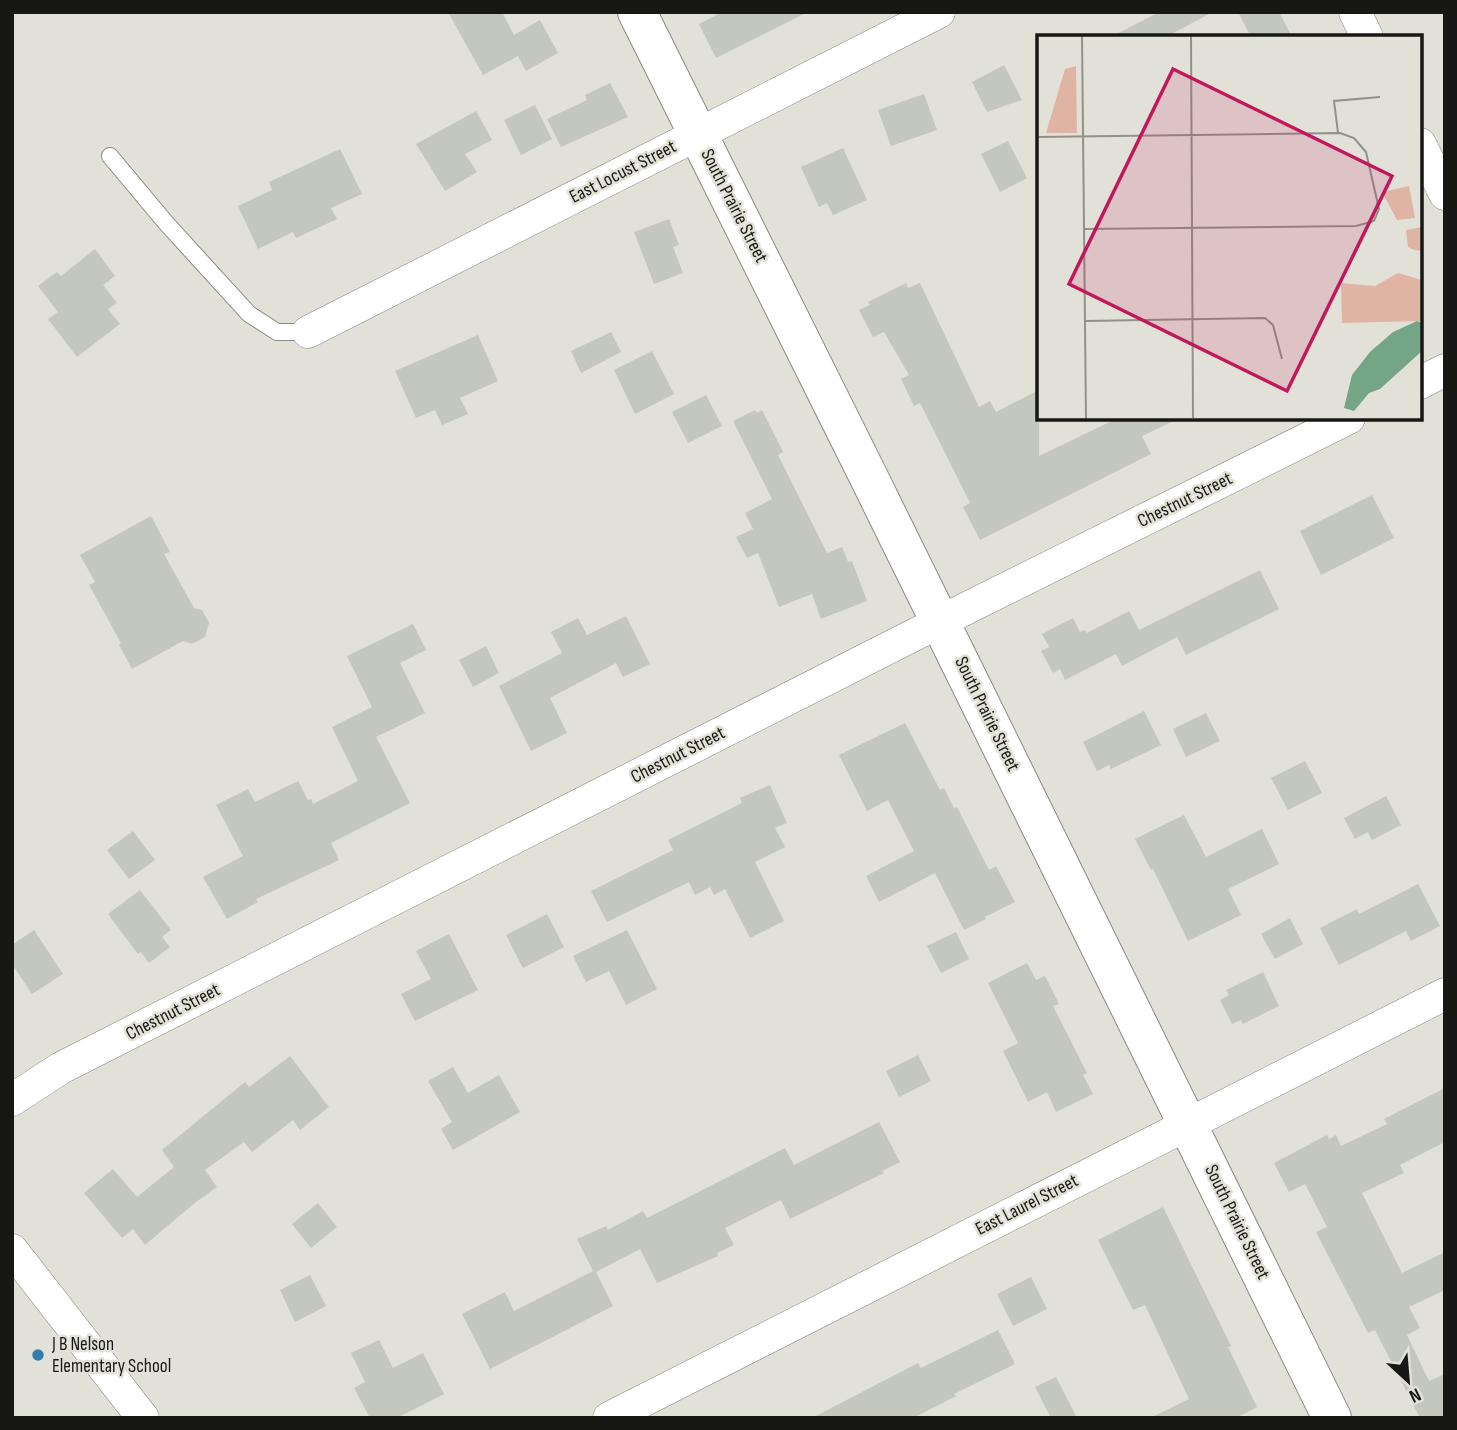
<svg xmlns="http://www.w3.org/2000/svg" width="1457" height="1430" font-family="'Sofia Sans Condensed',sans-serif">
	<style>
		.building { fill: #c3c7be }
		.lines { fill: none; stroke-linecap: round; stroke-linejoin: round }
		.lane-casing { stroke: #8a8880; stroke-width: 18 }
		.street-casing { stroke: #8a8880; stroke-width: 33 }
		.secondary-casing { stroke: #8a8880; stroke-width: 40 }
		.lane { stroke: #fff; stroke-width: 16 }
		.street { stroke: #fff; stroke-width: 32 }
		.secondary { stroke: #fff; stroke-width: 38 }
		.poi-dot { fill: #337cb0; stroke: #e2e1d7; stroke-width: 2.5 }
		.labels { text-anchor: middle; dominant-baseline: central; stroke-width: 5; stroke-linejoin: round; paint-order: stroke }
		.street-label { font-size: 19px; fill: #171714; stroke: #e2e1d7 }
		.poi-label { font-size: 19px; fill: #171714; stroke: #e2e1d7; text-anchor: start }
		.inset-road { fill: none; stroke: #919089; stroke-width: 2 }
		.view { fill: #c2185b; fill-opacity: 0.15; stroke: #c2185b; stroke-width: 3.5 }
		.inset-edge { fill: none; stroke: #171714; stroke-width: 3.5 }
	</style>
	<rect width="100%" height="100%" fill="#e2e1d7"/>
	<path class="building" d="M448,12H502L514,35L540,20L558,53L526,71L518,56L483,75Z
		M722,12H808L716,58L699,24Z
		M1159,12H1213L1166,37H1111Z
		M1238,12H1279L1292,37H1251Z
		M1004,65L1022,100L987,112L972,82Z
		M610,83L628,117L561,147L547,119L587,100L585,95Z
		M924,94L937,130L891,146L878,110Z
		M535,105L552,139L521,155L504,120Z
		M476,111L492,140L465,154L477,172L445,191L416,144Z
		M1008,141L1027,178L1000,192L981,154Z
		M843,148L867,200L833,215L827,203L819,207L801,167Z
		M340,149L362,194L331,208L337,219L296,238L293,232L258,249L238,206L272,190L269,182Z
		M669,219L679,245L673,247L683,273L654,284L634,232Z
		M95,249L115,276L103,285L117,303L108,309L120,324L77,357L48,319L58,312L38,286L57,272L61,276Z
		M906,283L908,288L920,283L979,407L990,401L996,412L1039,390V456L1118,418H1180L1142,436L1151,454L980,540L963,507L970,503L920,403L914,406L901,379L909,375L884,332L873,337L859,310L870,305L868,302Z
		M611,332L621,352L581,373L571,351Z
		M478,335L498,381L460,398L468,414L442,425L435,410L416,418L395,371Z
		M652,351L674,394L635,414L614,370Z
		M706,395L722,426L688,443L672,412Z
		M755,410L757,413L762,410L783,452L778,455L827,553L842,547L848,562L852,561L867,601L821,619L812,594L779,607L758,553L747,558L736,537L753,529L745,513L772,499L733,421Z
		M1372,495L1394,538L1321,575L1300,531Z
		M151,516L170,552L164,554L194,608L202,610L209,623L205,637L192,644L183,641L132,669L119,645L121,643L89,585L95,582L80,555Z
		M1260,570L1279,609L1186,655L1177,637L1122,666L1116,654L1065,680L1060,669L1053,673L1041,651L1049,647L1042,634L1073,618L1080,632L1085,630L1087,633L1129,611L1139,630Z
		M626,616L650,664L623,677L616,663L550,698L567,733L531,751L499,686L562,653L551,632L578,618L587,635Z
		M413,624L426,650L400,663L425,713L376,737L410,803L331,843L339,860L256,899L258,902L227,919L203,877L243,856L216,805L248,789L255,802L298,781L308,800L311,799L313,804L358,781L332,727L372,707L347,656Z
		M486,646L499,673L473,687L459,660Z
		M1144,711L1161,745L1111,769L1109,765L1097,771L1083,742Z
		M1206,713L1220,741L1186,757L1173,729Z
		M905,723L940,790L944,788L954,808L957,807L989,870L996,866L1015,902L985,917L986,919L964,930L935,873L879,902L866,876L914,851L888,800L867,811L839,755Z
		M1305,761L1322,793L1288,810L1271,778Z
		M770,785L787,823L775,828L785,847L755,862L784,921L750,938L725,889L714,895L710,887L695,895L689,882L607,922L591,891L673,850L668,840L742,803L740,798Z
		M1386,796L1401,825L1372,840L1368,832L1355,839L1344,818Z
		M1184,815L1206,857L1262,829L1279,864L1228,889L1241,915L1188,941L1153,869L1151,870L1135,839Z
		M133,831L155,860L129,879L107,850Z
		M1418,884L1440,926L1411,941L1406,931L1339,965L1320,928L1357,909L1359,914Z
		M140,890L171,930L162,937L170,947L149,963L141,952L138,954L108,914Z
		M547,914L564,947L523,968L506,935Z
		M1290,918L1303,944L1275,959L1261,934Z
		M34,930L63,974L32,994L12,964V945Z
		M627,930L657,989L626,1005L609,971L586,982L573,956Z
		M956,932L969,959L941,973L927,946Z
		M449,934L478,990L415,1021L401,994L431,979L416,951Z
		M1027,963L1036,980L1045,976L1059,1004L1053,1006L1087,1073L1083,1075L1093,1094L1056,1112L1047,1092L1028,1102L1003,1051L1018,1043L988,983Z
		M1263,972L1279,1006L1243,1024L1241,1020L1232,1024L1220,1000L1229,995L1226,990Z
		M918,1055L931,1081L899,1097L886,1071Z
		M290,1056L329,1107L300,1130L293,1120L252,1152L244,1142L205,1170L217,1187L196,1202L145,1245L133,1229L122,1238L84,1193L113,1169L137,1197L174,1167L162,1150L245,1082L249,1087Z
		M453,1067L468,1093L499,1075L520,1112L453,1150L441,1129L452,1122L428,1081Z
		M1445,1088V1142L1400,1165L1404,1173L1362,1193L1402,1273L1445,1252V1290L1409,1307L1420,1328L1407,1335L1429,1381L1445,1374V1418H1420L1375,1330L1368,1333L1316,1232L1327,1227L1305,1184L1289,1192L1274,1163L1327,1135L1329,1139L1336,1135L1341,1146L1387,1124L1384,1119Z
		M879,1122L900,1162L882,1171L884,1173L790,1219L781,1200L725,1228L734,1245L717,1253L718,1256L657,1283L640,1249L596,1272L613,1306L490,1369L462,1314L505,1292L514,1311L593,1271L577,1239L606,1226L608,1230L643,1211L647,1218L785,1148L794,1165Z
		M318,1203L337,1227L311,1248L292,1224Z
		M1163,1207L1231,1346L1228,1347L1257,1407L1236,1418H1150L1189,1399L1145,1305L1133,1310L1098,1240Z
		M310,1275L326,1306L295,1322L280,1290Z
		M1031,1277L1047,1309L1013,1326L997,1294Z
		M998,1330L1015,1364L954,1394L956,1396L913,1418H812L918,1363L921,1368Z
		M379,1340L393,1368L423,1353L444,1394L397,1418H370L354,1388L365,1382L351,1353Z
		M1056,1377L1077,1418H1051L1035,1387Z"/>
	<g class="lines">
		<defs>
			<path id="lane" d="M110,156L166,223L249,314L277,332H308"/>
			<path id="street" d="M1355,12L1367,37
				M1420,144L1445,194
				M308,332L939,12
				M1420,383L1445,370
				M12,1100L61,1068L973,605L1349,418
				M12,1250L143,1418
				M609,1418L1445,994"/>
			<path id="secondary" d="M637,12C870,480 1104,947 1332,1418"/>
		</defs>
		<use href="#lane" class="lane-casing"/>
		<use href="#street" class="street-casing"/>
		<use href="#secondary" class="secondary-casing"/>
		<use href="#lane" class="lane"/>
		<use href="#street" class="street"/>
		<use href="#secondary" class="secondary"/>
	</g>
	<circle class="poi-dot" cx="38" cy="1355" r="7"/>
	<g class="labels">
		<g class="street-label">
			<text transform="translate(623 172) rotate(-27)">East Locust Street</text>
			<text transform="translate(734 206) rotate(63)">South Prairie Street</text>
			<text transform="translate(1185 500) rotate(-26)">Chestnut Street</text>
			<text transform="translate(987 714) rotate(64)">South Prairie Street</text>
			<text transform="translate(678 755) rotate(-27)">Chestnut Street</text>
			<text transform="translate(173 1012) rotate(-27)">Chestnut Street</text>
			<text transform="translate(1027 1205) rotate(-27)">East Laurel Street</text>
			<text transform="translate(1237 1222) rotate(64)">South Prairie Street</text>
		</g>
		<g class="poi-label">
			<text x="52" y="1344">J B Nelson<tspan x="52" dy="22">Elementary School</tspan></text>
		</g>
	</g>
	<g transform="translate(1037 35)">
		<rect width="385" height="385" fill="#e2e1d7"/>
		<path d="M39,31L40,98H9L28,34ZM372,151L378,183L360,185L345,157ZM385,192V216L377,215L371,212L369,195ZM361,238L385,245V286L305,288L304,248L338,251Z" fill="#e0b4a4"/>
		<path d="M380,286L385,288V316L343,354L332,358L317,376L307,373L315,340L333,317L356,297Z" fill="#74a586"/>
		<path class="inset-road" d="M45,0L49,385M154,0L156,383M301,98L297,66L343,62M0,102L303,98L317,103L329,117L342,174L337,186L319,191L48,194M48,286L228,283L236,290L245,324M104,385H165"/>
		<path class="view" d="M136,34L355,141L250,356L32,249Z"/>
		<rect width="385" height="385" class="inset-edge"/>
	</g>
	<rect width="1457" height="1430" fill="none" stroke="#171714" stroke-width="28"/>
	<g transform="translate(1408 1381) rotate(154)" stroke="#e2e1d7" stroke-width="5" paint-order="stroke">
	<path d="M0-5L12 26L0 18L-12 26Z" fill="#171714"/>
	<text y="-10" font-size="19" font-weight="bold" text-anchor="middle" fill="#171714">N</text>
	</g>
</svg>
